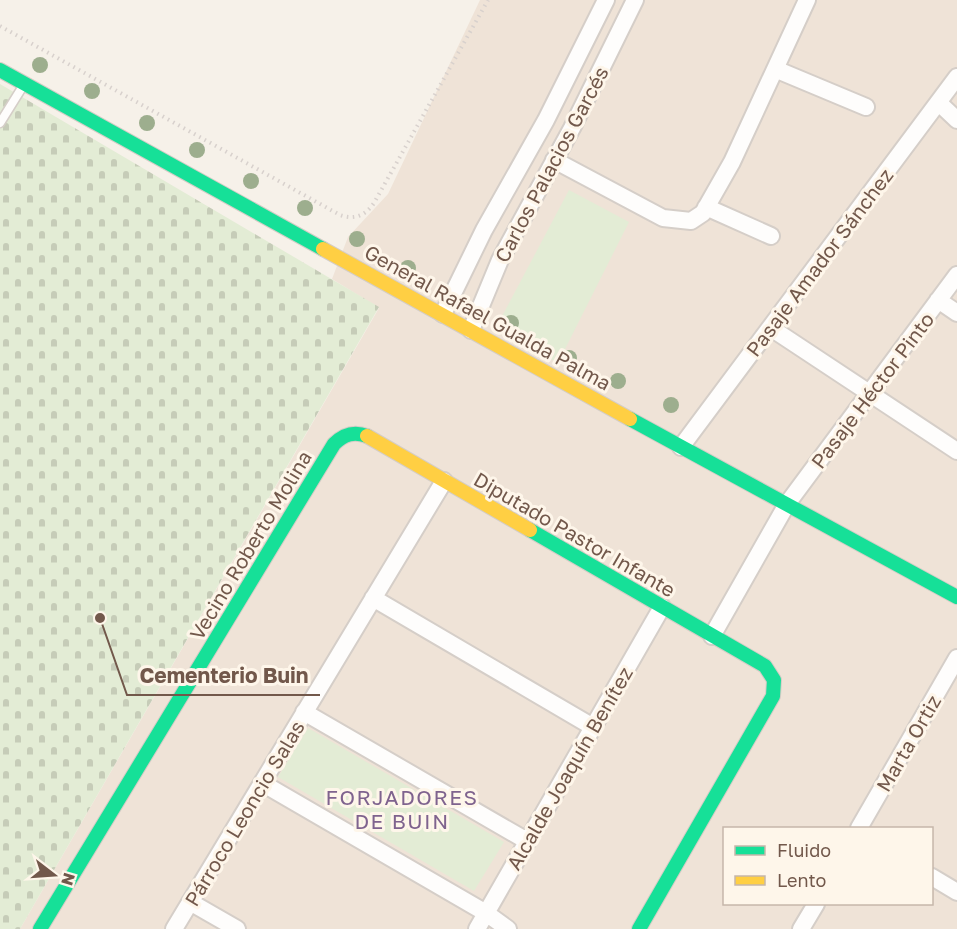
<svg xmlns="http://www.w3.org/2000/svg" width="957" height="929" font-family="'Golos Text',sans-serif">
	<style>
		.residential { fill: #efe3d7; fill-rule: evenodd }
		.green { fill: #e3ecd5 }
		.cemetery { fill: url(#cemetery-stones) }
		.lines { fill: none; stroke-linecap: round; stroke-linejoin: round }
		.lane-casing { stroke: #d5cec8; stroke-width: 11 }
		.street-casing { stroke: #d5cec8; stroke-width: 20 }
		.fast-casing { stroke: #d4cdc6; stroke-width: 16 }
		.slow-casing { stroke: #d4cdc6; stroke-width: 16 }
		.path { stroke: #d8d1cd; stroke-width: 4; stroke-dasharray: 1.5 4.5; stroke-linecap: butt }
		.lane { stroke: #fefdfc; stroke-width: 8 }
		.street { stroke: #fefdfc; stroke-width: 16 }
		.fast { stroke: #16e098; stroke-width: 14 }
		.slow { stroke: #ffcf43; stroke-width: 14 }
		.tree { fill: #9dae8e }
		.labels { text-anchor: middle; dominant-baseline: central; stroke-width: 6; stroke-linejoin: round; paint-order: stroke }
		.street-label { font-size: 20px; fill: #72584b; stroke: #fef6ea }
		.neighbourhood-label { font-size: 21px; letter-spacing: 1.5px; fill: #7f638e; stroke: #fef6ea }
		.leader { fill: none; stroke: #72584b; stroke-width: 2 }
		.callout-dot { fill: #72584b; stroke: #fef6ea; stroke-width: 2 }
		.callout-label { font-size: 21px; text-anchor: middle; font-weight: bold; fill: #72584b; stroke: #fef6ea; stroke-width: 6; stroke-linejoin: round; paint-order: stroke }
	</style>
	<defs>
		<pattern id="cemetery-stones" width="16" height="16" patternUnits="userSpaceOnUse" patternTransform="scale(1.5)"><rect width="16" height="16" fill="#e3ecd5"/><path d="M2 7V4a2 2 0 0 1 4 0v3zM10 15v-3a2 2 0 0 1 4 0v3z" fill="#c6ccb8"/></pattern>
	</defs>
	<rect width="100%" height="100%" fill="#f6f1e9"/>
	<path class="residential" d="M480,0H957V929H20L379,308L332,279L348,237L388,194ZM724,828H932V904H724Z"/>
	<path class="green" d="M569,190L629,222L558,363L504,334L499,322Z
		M308,728L504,842L474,891L278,777Z"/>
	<path class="cemetery" d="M0,84L379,307L20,929H0Z"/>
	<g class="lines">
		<defs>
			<path id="lane" d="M0,123L23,86"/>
			<path id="street" d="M775,69L866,107
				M939,103L957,120
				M554,160L663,218L691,221L703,213L732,162L807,0
				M706,207L771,236
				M938,300L957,313
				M443,314L484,230L546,120L606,0
				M771,328L957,451
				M471,330L500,260L572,128L635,0
				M681,447L957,77
				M373,598L593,727
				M712,636L787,504L957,275
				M304,712L527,841
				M262,783L486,913L508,929
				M859,828L957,658
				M932,877L957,892
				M190,902L237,929
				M174,929L444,481
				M477,929L662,607
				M801,929L816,904"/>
			<path id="fast" d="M0,70L323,249
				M630,419L957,597
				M530,530L765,666L774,680L773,696L639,929
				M40,929L334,444C344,434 354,431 367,436"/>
			<path id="slow" d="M323,249L630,419
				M367,436L530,530"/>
		</defs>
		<use href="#lane" class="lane-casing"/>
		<use href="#street" class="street-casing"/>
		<use href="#fast" class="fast-casing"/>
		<use href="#slow" class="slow-casing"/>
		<path class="path" d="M0,26L340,215C354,220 365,216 374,203L488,0"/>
		<use href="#lane" class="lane"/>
		<use href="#street" class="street"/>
		<use href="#fast" class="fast"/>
		<use href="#slow" class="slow"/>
	</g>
	<g class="tree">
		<circle cx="40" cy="65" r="8"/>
		<circle cx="92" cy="91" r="8"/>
		<circle cx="147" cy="123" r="8"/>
		<circle cx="197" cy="150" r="8"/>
		<circle cx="251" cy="181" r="8"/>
		<circle cx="305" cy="208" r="8"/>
		<circle cx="357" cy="239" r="8"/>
		<circle cx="408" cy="268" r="8"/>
		<circle cx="511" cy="323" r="8"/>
		<circle cx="569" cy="358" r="8"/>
		<circle cx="618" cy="381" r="8"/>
		<circle cx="671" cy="405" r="8"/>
	</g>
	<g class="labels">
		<g class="street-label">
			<text transform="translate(551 164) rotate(-62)">Carlos Palacios Garcés</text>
			<text transform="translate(819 262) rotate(-53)">Pasaje Amador Sánchez</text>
			<text transform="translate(488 317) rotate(29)">General Rafael Gualda Palma</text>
			<text transform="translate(872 390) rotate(-53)">Pasaje Héctor Pinto</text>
			<text transform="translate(575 534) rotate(30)">Diputado Pastor Infante</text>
			<text transform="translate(250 545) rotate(-59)">Vecino Roberto Molina</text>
			<text transform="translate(908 743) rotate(-60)">Marta Ortiz</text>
			<text transform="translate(569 768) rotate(-60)">Alcalde Joaquín Benítez</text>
			<text transform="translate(244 813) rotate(-59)">Párroco Leoncio Salas</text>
		</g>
		<g class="neighbourhood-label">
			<text x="402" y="797">FORJADORES<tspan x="402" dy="24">DE BUIN</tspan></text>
		</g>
	</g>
	<path class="leader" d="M100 618L127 695H320"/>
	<circle class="callout-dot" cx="100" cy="618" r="6"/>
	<g class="callout-label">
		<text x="224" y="683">Cementerio Buin</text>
	</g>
	<rect x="723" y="827" width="210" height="78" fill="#fef6ea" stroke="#c6b7aa" stroke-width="1.5"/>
	<rect x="735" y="846" width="30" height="9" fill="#16e098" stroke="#c6b7aa" stroke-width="1.5"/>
	<text x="777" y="857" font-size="18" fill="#72584b">Fluido</text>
	<rect x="735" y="876" width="30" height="9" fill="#ffcf43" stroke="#c6b7aa" stroke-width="1.5"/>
	<text x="777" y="887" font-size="18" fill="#72584b">Lento</text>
	<g transform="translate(54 875) rotate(107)" stroke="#fef6ea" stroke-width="4.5" paint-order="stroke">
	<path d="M0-4.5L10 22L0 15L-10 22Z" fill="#72584b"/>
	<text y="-9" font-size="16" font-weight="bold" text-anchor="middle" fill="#72584b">N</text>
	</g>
</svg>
